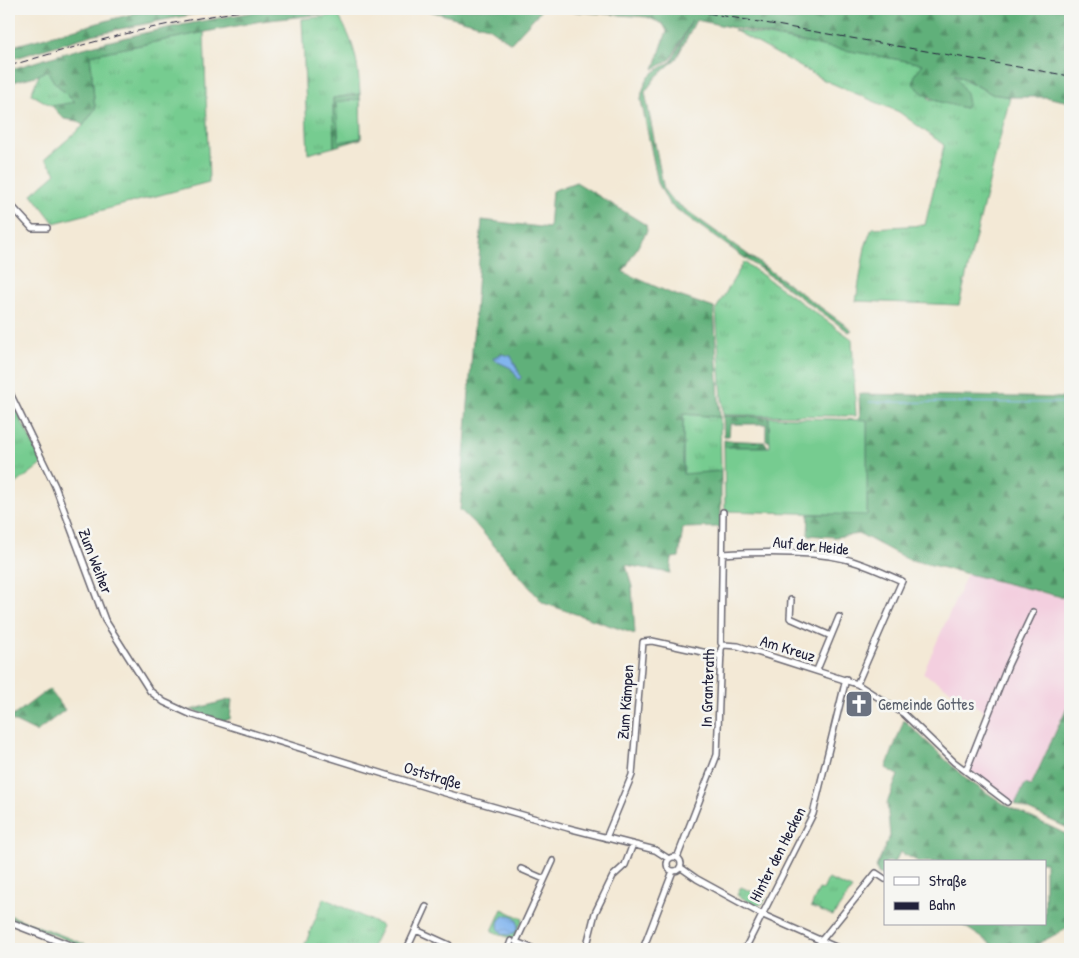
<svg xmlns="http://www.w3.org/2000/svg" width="1079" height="958" font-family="'Patrick Hand',sans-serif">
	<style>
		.built { fill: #f3cfdf }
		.grass { fill: url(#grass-tufts); stroke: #4c7766 }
		.forest { fill: url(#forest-firs); stroke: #41695a }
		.pitch { fill: #76cc90; stroke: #4c7766 }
		.water { fill: url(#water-waves); stroke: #516b94 }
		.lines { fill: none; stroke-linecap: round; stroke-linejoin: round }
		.stream { stroke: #80b4ee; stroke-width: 1 }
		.minor-casing { stroke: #6b6871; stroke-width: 8 }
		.tertiary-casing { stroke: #6b6871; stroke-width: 9 }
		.minor { stroke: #fff; stroke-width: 5 }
		.tertiary { stroke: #fff; stroke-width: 6 }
		.rail { stroke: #22223b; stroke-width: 1; stroke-dasharray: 8 4; stroke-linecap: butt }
		.labels { text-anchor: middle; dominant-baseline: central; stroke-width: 5; stroke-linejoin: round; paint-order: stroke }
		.street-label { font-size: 16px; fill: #22223b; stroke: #f6f6f2 }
		.worship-label { font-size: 16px; fill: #5b616d; stroke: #f6f6f2; text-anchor: start }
	</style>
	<defs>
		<pattern id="grass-tufts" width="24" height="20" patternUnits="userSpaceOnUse" patternTransform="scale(1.25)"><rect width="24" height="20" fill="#76cc90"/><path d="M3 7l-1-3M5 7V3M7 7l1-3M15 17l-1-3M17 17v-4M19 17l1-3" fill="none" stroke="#66af7d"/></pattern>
		<pattern id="forest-firs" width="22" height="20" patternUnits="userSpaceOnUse" patternTransform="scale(1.25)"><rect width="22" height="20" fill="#60b07a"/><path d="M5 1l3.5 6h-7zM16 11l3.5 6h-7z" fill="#4f8f65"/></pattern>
		<pattern id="water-waves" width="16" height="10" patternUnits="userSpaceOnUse" patternTransform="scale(1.25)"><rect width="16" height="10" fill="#80b4ee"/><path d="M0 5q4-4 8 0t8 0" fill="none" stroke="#6e9acd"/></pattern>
	</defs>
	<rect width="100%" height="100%" fill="#f6f6f2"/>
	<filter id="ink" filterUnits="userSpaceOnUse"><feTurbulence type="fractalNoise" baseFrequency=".02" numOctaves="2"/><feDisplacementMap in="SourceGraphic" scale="10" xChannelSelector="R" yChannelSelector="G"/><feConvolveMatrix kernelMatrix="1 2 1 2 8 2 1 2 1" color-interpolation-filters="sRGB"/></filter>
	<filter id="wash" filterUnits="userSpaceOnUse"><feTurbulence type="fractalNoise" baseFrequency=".0096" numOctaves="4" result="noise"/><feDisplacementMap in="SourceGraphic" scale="20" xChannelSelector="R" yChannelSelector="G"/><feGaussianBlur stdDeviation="1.12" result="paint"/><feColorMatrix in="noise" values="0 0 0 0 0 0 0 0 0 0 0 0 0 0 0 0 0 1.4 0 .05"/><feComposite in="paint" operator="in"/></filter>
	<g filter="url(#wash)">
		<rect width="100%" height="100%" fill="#f3e9d6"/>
		<path class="built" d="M967,574L1070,600V699L1030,786L1025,784L1015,804L965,767L987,713L923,673Z"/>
		<path class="grass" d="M338,15C355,43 358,62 360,94L333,98L334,147L308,154L302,19Z
			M734,30L924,64L915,74L929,99L965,108L958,83L953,73L992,94L1010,97L959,305L856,301L865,247L872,228L925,225L944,145L899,112L824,80Z
			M204,32L209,182L54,223L32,194L56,173L45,159L83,126L95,109L90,55Z
			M47,69L54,82L75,103L52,106L31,94L39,75Z
			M744,262L852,339L856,416L723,415L716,309Z
			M17,411L42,464L9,489V417Z
			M683,414L720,417L721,471L683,475Z
			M828,879L852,889L833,916L811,907L819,889L823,890Z
			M741,887L766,898L762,904L755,905L737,895Z
			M324,898L382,926L371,949H303Z
			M502,909L523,919L514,940L492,931Z
			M9,915L97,949H90L9,917Z"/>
		<path class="forest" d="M150,9H219L95,34L9,60V47Z
			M275,9H1070V102L1045,97H1010L992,94L954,73L966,93L968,104L965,108C943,103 929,101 913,84L915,74L923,64L822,46L696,20L676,59L656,77L645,92L664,190L671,199L852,330L849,332L669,204L658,183L641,100L642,92L647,79L654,72L672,61L692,20L671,59L654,69L667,31L663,24L647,17L542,9L511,43L488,27L426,10L369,9L261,21L90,55L95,109L83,126L78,121L64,119L52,106L75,102L54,82L47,70L39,75L9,83V70C96,42 184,22 275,9Z
			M360,94L361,139L334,147L333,98Z
			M576,182L646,225L647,231L623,272L670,293L714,308L720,417L683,414V474L721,471V527L683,528L679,557L672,558L670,573L626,565L632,587L635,634L543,603L478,527L460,510L482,220L549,228L552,191Z
			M859,394L1070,398V599L907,559L860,534L835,537L808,535L809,514H867V420H860Z
			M723,416L769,417L770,442L766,440V424H730L729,436H724Z
			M724,440L765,442L768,447H724Z
			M49,689L65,710L36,732L9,719Z
			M232,699L230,719L224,721L191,710Z
			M1067,707L1070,708V829L1015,804L1025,784L1031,786Z
			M904,720L966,779L1007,806L1070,836V927L1043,941L1031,949H999L961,924H1045V862H919L900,852L895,862H885V877L878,873L876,867L890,836L887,803L898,775L886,768Z"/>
		<path class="pitch" d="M360,99L361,138L339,142L336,102Z
			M769,417L867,420V515L725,511L724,447H770Z"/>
		<path class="water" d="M501,354L511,356L521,377L519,380L511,368L494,360L493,358Z
			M498 925a10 10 0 1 1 20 0a10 10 0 1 1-20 0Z"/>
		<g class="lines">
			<path class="stream" d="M869,402L1070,403"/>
		</g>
	</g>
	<g filter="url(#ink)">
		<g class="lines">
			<defs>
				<path id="minor" d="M9,203L32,228H47
					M9,391L55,486L105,620L150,691L164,702L190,714L442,792L568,828L655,850L669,859
					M722,554C758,552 810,551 845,559C865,564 883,573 902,581L857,684
					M791,600L790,618L831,636
					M723,645L738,646L857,684L904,714L954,762L1007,802
					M817,670L839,617
					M966,771L1008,665L1033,612
					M606,838L632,775L643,642L652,641L721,656
					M667 864a7 7 0 1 1 14 0a7 7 0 1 1-14 0Z
					M677,858L717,755L721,649L723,645L721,643L723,512
					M680,867L697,879L761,914L840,949
					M521,869L544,879
					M416,930L449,945L451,949
					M407,949L426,907
					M508,949L511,941
					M534,949L516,942L553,861
					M586,949L595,913L613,876L625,865L633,844
					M643,949L673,871
					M745,949L813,814L846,679
					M817,949L821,941L876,873L885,879"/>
				<path id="tertiary" d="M9,922L79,949"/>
			</defs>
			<use href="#minor" class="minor-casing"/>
			<use href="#tertiary" class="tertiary-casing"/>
			<use href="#minor" class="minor"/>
			<use href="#tertiary" class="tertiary"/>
			<path class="rail" d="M684,9L1070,76
				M9,66C89,42 172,20 256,9"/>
		</g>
	</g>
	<defs>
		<symbol id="church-square" viewBox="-11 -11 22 22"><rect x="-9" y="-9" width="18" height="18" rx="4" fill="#6b7280" stroke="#f6f6f2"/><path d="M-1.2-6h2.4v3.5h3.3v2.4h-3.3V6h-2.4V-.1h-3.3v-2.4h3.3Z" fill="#fff"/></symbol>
	</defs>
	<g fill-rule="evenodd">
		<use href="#church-square" x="843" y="688" width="32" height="32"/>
	</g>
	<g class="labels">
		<g class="street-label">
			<text transform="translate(811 545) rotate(6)">Auf der Heide</text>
			<text transform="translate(96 561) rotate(69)">Zum Weiher</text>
			<text transform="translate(788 648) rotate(17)">Am Kreuz</text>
			<text transform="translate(707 688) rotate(-88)">In Granterath</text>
			<text transform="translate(625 702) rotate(-86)">Zum Kämpen</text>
			<text transform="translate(433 775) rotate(17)">Oststraße</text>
			<text transform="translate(777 854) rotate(-63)">Hinter den Hecken</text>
		</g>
		<g class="worship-label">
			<text x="878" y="704">Gemeinde Gottes</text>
		</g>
	</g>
	<rect width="1079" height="958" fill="none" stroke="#f6f6f2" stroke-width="30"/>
	<rect x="884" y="860" width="162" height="65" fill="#f6f6f2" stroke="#a1a1a9"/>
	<rect x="894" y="877" width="25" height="8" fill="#ffffff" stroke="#a1a1a9"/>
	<text x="929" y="886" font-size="15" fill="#22223b">Straße</text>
	<rect x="894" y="902" width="25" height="8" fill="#22223b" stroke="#a1a1a9"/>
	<text x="929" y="910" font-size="15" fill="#22223b">Bahn</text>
</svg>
